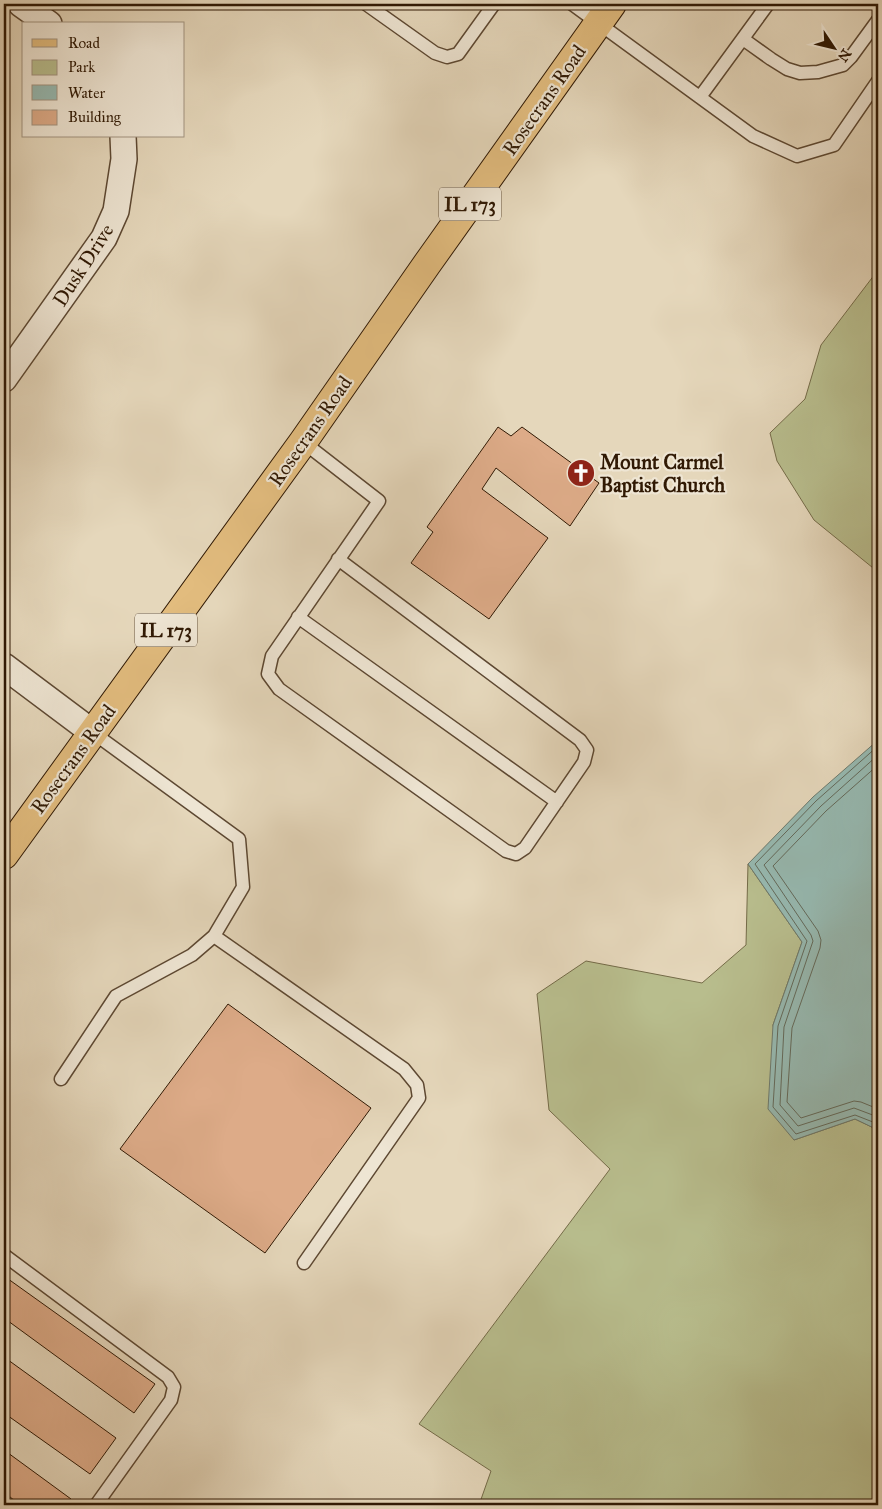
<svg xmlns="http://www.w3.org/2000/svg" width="882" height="1509" font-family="'IM FELL Great Primer',serif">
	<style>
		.green { fill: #b8bd8d; stroke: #746b48 }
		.water { fill: #96b9b1; stroke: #6d796c }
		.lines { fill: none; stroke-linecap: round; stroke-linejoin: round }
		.shore { stroke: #63695a; stroke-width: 1 }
		.building { fill: #ddab88; stroke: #301904 }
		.lane-casing { stroke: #5d4832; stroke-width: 15 }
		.street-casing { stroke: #5d4832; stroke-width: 28 }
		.primary-casing { stroke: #301904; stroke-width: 30 }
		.lane { stroke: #eee5d3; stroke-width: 12 }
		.street { stroke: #eee5d3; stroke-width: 25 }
		.primary { stroke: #e2bc7e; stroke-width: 28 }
		.labels { text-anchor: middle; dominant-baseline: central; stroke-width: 4.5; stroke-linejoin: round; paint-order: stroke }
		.shield { fill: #eee5d3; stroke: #695642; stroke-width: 1 }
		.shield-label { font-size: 19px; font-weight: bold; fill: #301904 }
		.street-label { font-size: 20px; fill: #301904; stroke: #eee5d3 }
		.poi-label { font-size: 20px; font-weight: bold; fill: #301904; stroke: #eee5d3; text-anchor: start }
	</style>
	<rect width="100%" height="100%" fill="#e5d7bb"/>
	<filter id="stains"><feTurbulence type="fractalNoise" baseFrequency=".004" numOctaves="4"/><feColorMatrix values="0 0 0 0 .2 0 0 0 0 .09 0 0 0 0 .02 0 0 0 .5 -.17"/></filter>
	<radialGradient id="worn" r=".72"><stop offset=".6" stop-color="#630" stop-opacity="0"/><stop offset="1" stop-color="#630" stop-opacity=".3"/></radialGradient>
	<path class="green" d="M878,270V572L814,520L777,461L770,433L805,399L821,345Z
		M748,864L802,942L773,1025L794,1140L855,1119L878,1130V1499L874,1505H479L491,1471L419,1424L610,1169L549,1110L537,994L586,961L702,983L746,945Z"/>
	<path class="water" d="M877,741H878V1130L855,1119L794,1140L768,1109L773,1025L802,942L748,864L813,797Z"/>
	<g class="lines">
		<path class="shore" d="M878,746L816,801L755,864L807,941L778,1026L773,1107L796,1134L855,1115L878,1124
			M878,755L821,806L764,865L811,935L813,941L784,1027L780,1105L798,1126L854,1108L878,1117
			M878,765L826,811L773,866L818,931L821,940L820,948L792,1028L787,1102L801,1118L854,1101L861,1102L878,1109"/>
	</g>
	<path class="building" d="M498,427L511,436L522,427L599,483L570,526L496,468L482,489L548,538L489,619L411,563L433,532L427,527Z
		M228,1004L371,1108L265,1253L120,1149Z
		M4,1276L155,1384L134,1413L4,1318Z
		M4,1357L116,1438L90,1474L4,1413Z
		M4,1450L71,1499L67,1505H20L4,1494Z"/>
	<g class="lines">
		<defs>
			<path id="lane" d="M366,4L435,53L447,57L458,54L494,4
				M572,4L753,136L797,156L834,145L878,81
				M743,39L771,59L787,69L800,73L818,72L843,65L851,57L878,20
				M700,97L768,4
				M303,442L379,501L272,656L268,674L279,689L506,851L516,854L525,848L584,762L587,750L580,740L338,559
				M298,617L557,802
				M214,936L404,1069L417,1085L419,1098L304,1263
				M61,1079L116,996L192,955L214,936L243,887L239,839L92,732
				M4,1255L168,1377L174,1387L171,1400L96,1505
				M4,1501L9,1505"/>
			<path id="street" d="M21,4L49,24
				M4,379L104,238L116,211L124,159L123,136
				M4,666L92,732"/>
			<path id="primary" d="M4,855L303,442L427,264L612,4"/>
		</defs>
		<use href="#lane" class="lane-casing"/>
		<use href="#street" class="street-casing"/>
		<use href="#primary" class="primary-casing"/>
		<use href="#lane" class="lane"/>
		<use href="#street" class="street"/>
		<use href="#primary" class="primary"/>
	</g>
	<defs>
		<symbol id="church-disc" viewBox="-11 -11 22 22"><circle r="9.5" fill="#8f2418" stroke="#eee5d3"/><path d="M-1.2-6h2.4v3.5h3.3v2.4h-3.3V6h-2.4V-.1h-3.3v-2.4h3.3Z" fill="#fff"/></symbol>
	</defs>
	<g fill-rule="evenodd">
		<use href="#church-disc" x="565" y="457" width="32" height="32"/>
	</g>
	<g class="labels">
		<g class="shield">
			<rect x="439" y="187.5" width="62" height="33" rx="4"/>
			<rect x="135" y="613.5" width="62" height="33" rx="4"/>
		</g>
		<g class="shield-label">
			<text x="470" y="204">IL 173</text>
			<text x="166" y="630">IL 173</text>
		</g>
		<g class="street-label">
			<text transform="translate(544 100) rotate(-55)">Rosecrans Road</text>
			<text transform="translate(83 265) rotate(-57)">Dusk Drive</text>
			<text transform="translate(310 431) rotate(-55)">Rosecrans Road</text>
			<text transform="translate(73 759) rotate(-54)">Rosecrans Road</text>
		</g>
		<g class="poi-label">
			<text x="600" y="462">Mount Carmel<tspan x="600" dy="23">Baptist Church</tspan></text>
		</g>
	</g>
	<rect width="882" height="1509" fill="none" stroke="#e5d7bb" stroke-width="20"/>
	<rect x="5" y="5" width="872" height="1499" fill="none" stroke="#301904" stroke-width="2.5"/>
	<rect x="10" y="10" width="862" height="1489" fill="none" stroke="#301904"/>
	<rect x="22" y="22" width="162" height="115" fill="#eee5d3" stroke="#a29380"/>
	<rect x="32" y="39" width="25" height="8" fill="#e2bc7e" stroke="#a29380"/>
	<text x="68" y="48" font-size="15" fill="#301904">Road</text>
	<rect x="32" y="60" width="25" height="15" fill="#b8bd8d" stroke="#a29380"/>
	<text x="68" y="72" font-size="15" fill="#301904">Park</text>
	<rect x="32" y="85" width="25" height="15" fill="#96b9b1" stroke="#a29380"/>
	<text x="68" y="98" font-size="15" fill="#301904">Water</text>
	<rect x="32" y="110" width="25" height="15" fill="#ddab88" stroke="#a29380"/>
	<text x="68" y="122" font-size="15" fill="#301904">Building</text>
	<g transform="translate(834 48) rotate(125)" stroke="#eee5d3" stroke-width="4" paint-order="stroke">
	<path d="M0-4L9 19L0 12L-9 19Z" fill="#301904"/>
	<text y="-8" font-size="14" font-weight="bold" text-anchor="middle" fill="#301904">N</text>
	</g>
	<rect width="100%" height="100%" filter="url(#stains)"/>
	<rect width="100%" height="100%" fill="url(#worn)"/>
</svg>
